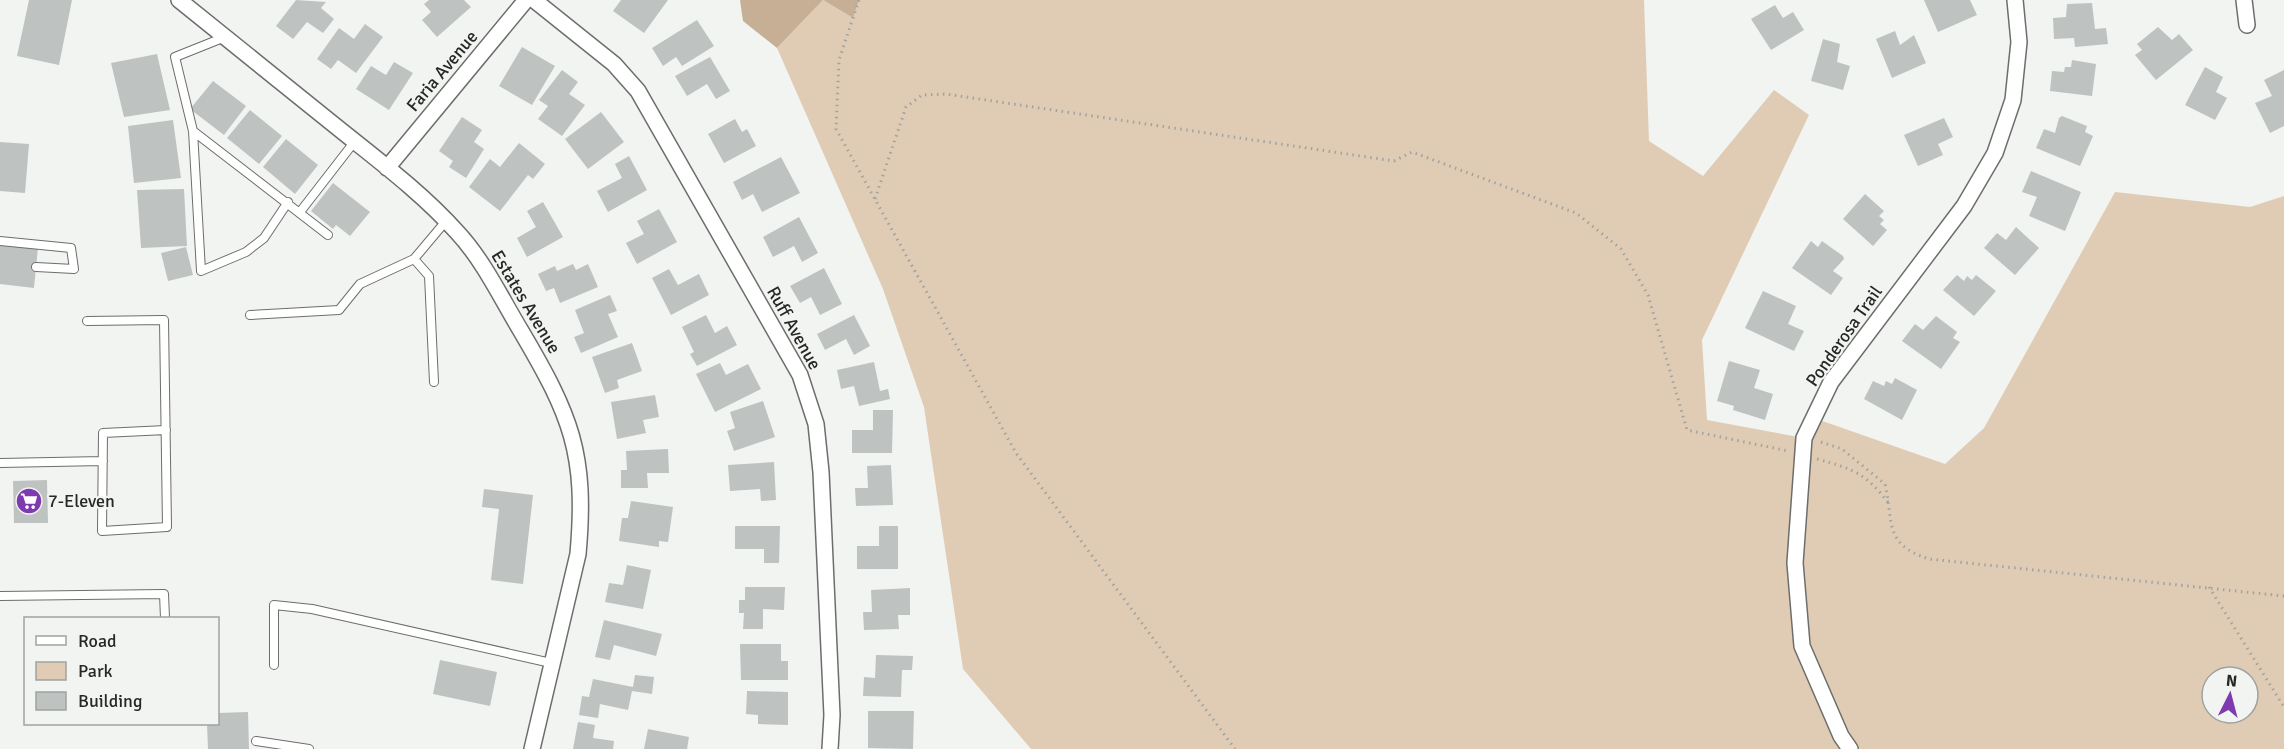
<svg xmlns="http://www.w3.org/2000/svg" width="2284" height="749" font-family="Signika,sans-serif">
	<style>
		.green { fill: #e0ccb4; fill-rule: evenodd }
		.forest { fill: #c6af94 }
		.building { fill: #bec2c1 }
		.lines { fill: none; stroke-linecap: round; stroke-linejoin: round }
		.lane-casing { stroke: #6c6e6b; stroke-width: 10 }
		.street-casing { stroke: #6c6e6b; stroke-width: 18 }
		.path { stroke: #a1a3a1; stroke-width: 3; stroke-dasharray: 1.5 4.5; stroke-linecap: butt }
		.lane { stroke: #fff; stroke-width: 8 }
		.street { stroke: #fff; stroke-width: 15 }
		.labels { text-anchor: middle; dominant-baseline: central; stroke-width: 4.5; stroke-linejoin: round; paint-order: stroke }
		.street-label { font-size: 18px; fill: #262726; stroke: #f2f4f1 }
		.poi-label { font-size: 18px; fill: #262726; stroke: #f2f4f1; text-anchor: start }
	</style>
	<rect width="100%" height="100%" fill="#f2f4f1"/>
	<path class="green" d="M823,0L853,18L859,0H1644L1649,141L1703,176L1774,90L1809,115L1702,340L1707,420L1804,438L1814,418L1945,464L1984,428L2115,192L2250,207L2284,196V749H1031L963,669L924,407L883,289L777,48ZM2212,677H2248V713H2212Z"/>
	<path class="forest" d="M740,0H859L853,18L823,0L777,48L743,21Z"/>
	<path class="building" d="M29,0H72L59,65L17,56Z
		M296,0L326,2L321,8L334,19L323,33L307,22L293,39L276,26Z
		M429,0H464L471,7L437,37L422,20L431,12L424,4Z
		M621,0H668L644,33L613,11Z
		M1924,0H1970L1977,15L1938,32Z
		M2092,3L2095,29L2106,28L2108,44L2075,47L2074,38L2054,39L2053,18L2066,17L2067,4Z
		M1775,5L1783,18L1793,12L1804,30L1771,50L1751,19Z
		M697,20L714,46L682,66L676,57L663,66L652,48Z
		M365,24L383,37L356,73L338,60L331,69L317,59L339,28L354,39Z
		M2158,27L2172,40L2179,34L2193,50L2156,80L2135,55L2142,50L2137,44Z
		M1895,31L1900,45L1914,35L1926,63L1892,78L1876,39Z
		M1823,39L1840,44L1837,62L1850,66L1843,90L1811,81Z
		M522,47L555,66L532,105L499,86Z
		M157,54L170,110L124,117L111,63Z
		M710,57L730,91L716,99L707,84L687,96L675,76Z
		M2072,60L2096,64L2092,96L2050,91L2052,71L2064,72L2065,67H2071Z
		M394,62L413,73L389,110L356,89L371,66L386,75Z
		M2205,67L2223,77L2216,92L2227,98L2215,120L2185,105Z
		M562,70L578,82L569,94L585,105L562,136L538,119L548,106L539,100Z
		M2284,70V126L2270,133L2255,103L2272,96L2264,80Z
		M213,81L246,106L224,135L190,109Z
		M250,110L282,136L259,164L227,138Z
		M601,112L624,142L588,169L565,139Z
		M2062,116L2087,126L2085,132L2093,136L2080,166L2036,148L2044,129L2055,133L2059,118Z
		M462,117L482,130L474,142L484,149L466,178L449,167L453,161L439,151Z
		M1944,118L1953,137L1938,144L1943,155L1918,166L1904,135Z
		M735,119L742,132L747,129L756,146L724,163L708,134Z
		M173,120L181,178L134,183L128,126Z
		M286,139L318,165L295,194L263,167Z
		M0,142L29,144L25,193L0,191Z
		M519,143L545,164L533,179L528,175L500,211L469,187L490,159L500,167Z
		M629,156L647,190L608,212L597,191L622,178L615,164Z
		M781,157L800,193L762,212L753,194L742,200L733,182Z
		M2031,171L2081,192L2065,231L2029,216L2037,197L2022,192Z
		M333,183L370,212L350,236L336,225L333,229L311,211Z
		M184,189L187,246L141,248L137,190Z
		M1865,194L1884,211L1879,216L1884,220L1880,224L1887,230L1873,246L1843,219Z
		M543,202L563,237L527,257L517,238L536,227L527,211Z
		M659,209L677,242L637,264L626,243L644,234L637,221Z
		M799,217L818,253L802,262L794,246L773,257L763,237Z
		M2016,227L2039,248L2015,275L1984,248L1997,233L2006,240Z
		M1811,241L1818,247L1822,241L1843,256L1844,259L1833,271L1843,278L1831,295L1792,268Z
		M0,243L38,247L34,288L0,284Z
		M186,247L193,275L168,281L161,253Z
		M573,264L576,270L588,264L598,287L560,303L554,288L546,291L538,274L555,266L557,271Z
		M824,268L842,304L820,315L811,297L800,303L790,286Z
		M669,269L678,285L699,274L709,295L671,315L652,278Z
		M1957,275L1964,281L1967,276L1972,280L1976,275L1996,291L1974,316L1943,290Z
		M1763,291L1796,306L1788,324L1804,331L1794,351L1745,328Z
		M610,295L617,311L608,314L618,337L581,353L574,337L584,333L575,310Z
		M706,315L715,333L727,326L737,345L697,366L690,354L694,352L682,327Z
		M854,315L870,346L854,355L846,339L825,350L817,334Z
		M1936,316L1957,332L1953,338L1960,342L1941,369L1902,341L1915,324L1923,330Z
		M632,343L642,371L617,380L619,388L605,393L592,357Z
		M1729,361L1760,370L1754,388L1773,394L1765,420L1733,410L1734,406L1717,401Z
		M874,362L880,391L888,389L890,399L859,406L854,386L841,389L837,370Z
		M720,363L726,375L748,364L761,389L715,412L696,374Z
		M1895,378L1917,390L1902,420L1864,399L1873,381L1884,386L1886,381L1892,384Z
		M655,395L659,417L643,420L646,433L617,439L611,402Z
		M763,401L775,437L734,451L727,431L735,428L730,412Z
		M873,410H893L892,453H852V430H873Z
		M668,449L669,473H647L648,488H621V470H627L626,451Z
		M774,462L776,500L761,501L760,489L730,491L728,465Z
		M891,465L893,505L856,506L855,488H868L867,466Z
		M47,480L48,523H14L13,481Z
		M484,489L533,495L523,584L491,580L499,509L482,507Z
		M631,501L673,507L668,542L659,541V547L619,541L622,518H628Z
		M735,526H780L779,563H764V549H735Z
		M879,526H898V569H857V546H879Z
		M627,565L651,570L643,609L605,602L609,583L623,585Z
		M745,587H785L784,610L763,609V629H743L744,613H739V600H745Z
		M910,588V615H898L899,629L864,630L863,612H872L871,590Z
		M604,620L662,634L656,656L614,645L610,660L595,657Z
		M740,644H781V661H788V680H741Z
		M876,655L913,656L912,670H902L901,697L863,696L864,677L875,678Z
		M440,660L497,672L490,706L433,694Z
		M635,675L654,677L652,694L632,691L628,710L600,704L598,718L579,715L582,696L589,697L593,679L633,687Z
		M747,691L788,692V725L758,724V715L746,714Z
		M868,711H914L913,749L868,748Z
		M248,712L249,749H208L207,724H218V713Z
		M578,722L595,725L593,738L614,741L613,749H573Z
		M648,729L689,737L687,749H644Z"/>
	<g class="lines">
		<defs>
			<path id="lane" d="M225,37L175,57L193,131L201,271L246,252L264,238L288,202
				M193,131L328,235
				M300,212L355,141
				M0,241L71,248L74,269L36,267
				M250,315L339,310L360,284L414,259
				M87,321L164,320L167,527L102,531L103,433L166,430
				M434,382L429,276L414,259L446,221
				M0,463L103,461
				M0,596L164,594L165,618
				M274,665V605L312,609L551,663
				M256,741L309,749"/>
			<path id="street" d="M179,0C232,43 285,85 338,128C379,161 422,193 457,232C484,261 501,298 521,331C571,416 587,453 578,554L532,749
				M534,0L614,64L638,91L800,375L816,424L821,472L832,715L830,749
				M2244,0L2247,25
				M387,168L526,0
				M1850,749L1841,736L1802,646L1795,563L1804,438L1831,382L1964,206L1995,153L2013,100L2019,42L2015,0"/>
		</defs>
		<use href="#lane" class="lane-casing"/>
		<use href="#street" class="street-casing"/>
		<path class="path" d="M859,0L839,60L836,129L1016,453L1235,749
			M875,199L906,107L922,95L946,94L1394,161L1412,152L1576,213L1621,249L1648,295L1687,430L1788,451
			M1821,442L1842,449L1885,484C1894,523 1883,544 1929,559L2284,596
			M1817,459C1854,469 1867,474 1890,505
			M2209,587L2284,707"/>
		<use href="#lane" class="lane"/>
		<use href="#street" class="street"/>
	</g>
	<defs>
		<symbol id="supermarket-disc" viewBox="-11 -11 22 22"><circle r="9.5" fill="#7d3baf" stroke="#f2f4f1"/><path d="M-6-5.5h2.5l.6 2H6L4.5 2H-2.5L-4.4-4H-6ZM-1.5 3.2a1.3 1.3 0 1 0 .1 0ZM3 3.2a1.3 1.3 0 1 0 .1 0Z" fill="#fff"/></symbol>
	</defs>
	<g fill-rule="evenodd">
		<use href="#supermarket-disc" x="14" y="486" width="30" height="30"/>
	</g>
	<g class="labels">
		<g class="street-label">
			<text transform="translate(442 71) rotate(-50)">Faria Avenue</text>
			<text transform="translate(526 302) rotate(59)">Estates Avenue</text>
			<text transform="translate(794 328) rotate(61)">Ruff Avenue</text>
			<text transform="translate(1844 336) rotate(-55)">Ponderosa Trail</text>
		</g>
		<g class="poi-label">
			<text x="48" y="501">7-Eleven</text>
		</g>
	</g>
	<rect x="24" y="617" width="195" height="108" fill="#f2f4f1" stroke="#a0a2a0" stroke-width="1.5"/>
	<rect x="36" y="636" width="30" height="9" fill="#ffffff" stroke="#a0a2a0" stroke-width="1.5"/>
	<text x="78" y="647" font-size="18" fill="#262726">Road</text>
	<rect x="36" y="662" width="30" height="18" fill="#e0ccb4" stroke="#a0a2a0" stroke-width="1.5"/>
	<text x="78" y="677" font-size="18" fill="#262726">Park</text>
	<rect x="36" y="692" width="30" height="18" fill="#bec2c1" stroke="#a0a2a0" stroke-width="1.5"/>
	<text x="78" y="707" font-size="18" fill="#262726">Building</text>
	<g transform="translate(2230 695) rotate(6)"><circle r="28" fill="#f2f4f1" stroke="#a0a2a0" stroke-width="1.5"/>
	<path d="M0-4.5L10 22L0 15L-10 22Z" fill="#7d3baf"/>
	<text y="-9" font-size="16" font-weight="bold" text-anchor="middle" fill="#262726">N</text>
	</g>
</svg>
